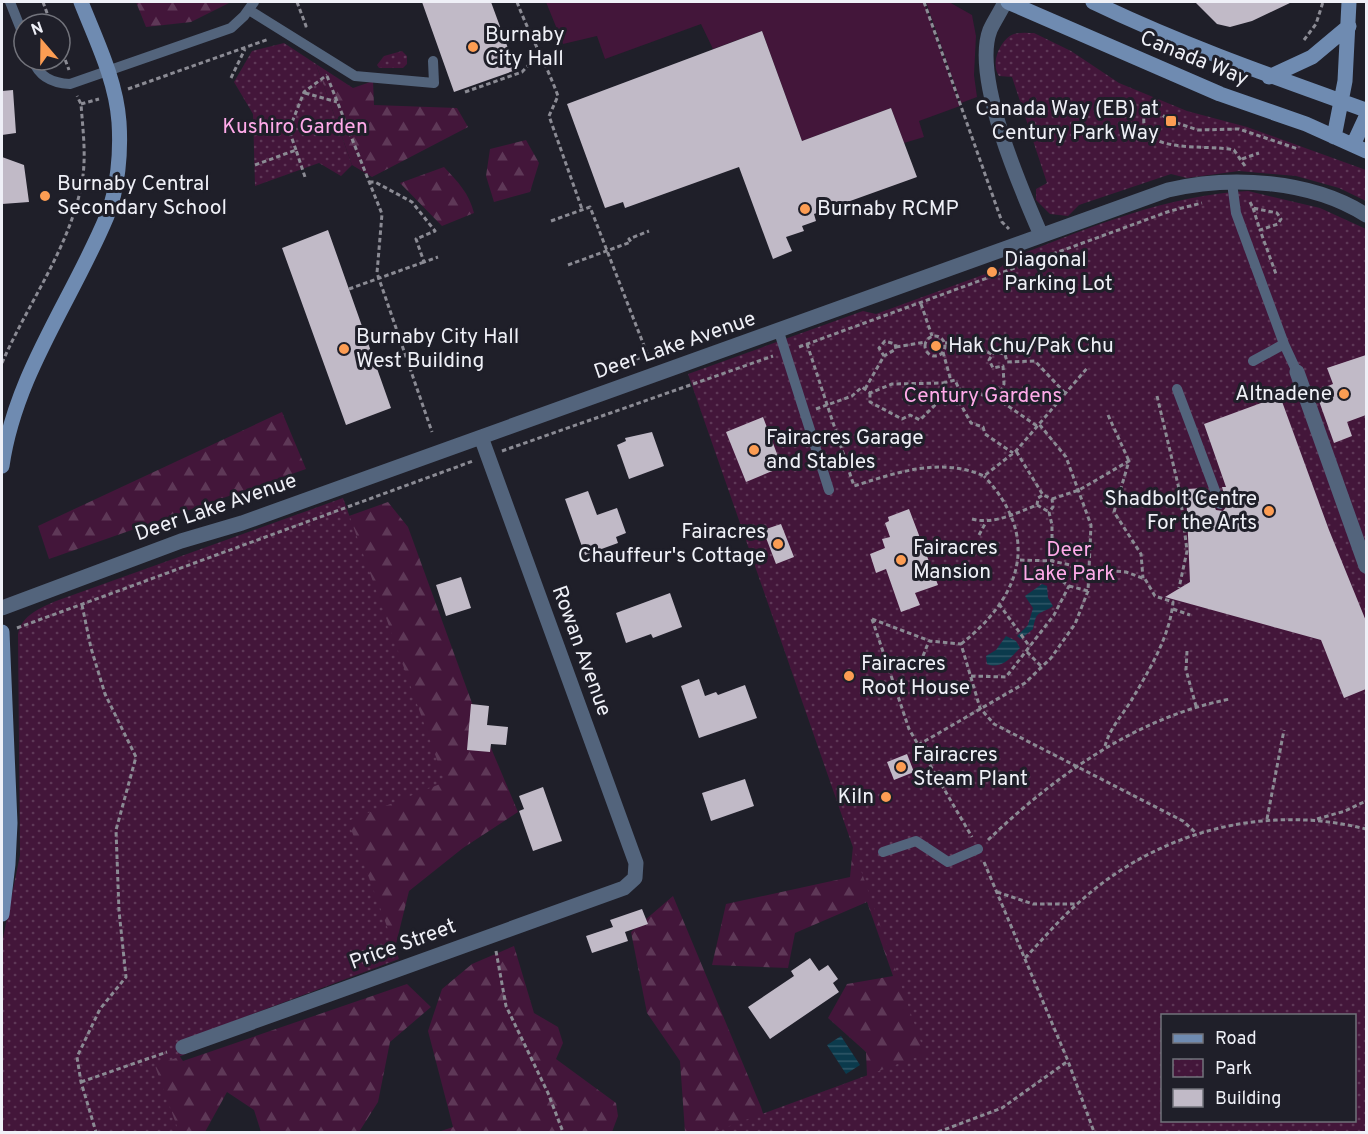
<svg xmlns="http://www.w3.org/2000/svg" width="1368" height="1134" font-family="Overpass,sans-serif">
	<style>
		.grass { fill: #43163a }
		.forest { fill: url(#forest-firs) }
		.park { fill: url(#park-dots); fill-rule: evenodd }
		.water { fill: url(#water-rules) }
		.building { fill: #c1bac7 }
		.lines { fill: none; stroke-linecap: round; stroke-linejoin: round }
		.path { stroke: #8b8b94; stroke-width: 3; stroke-dasharray: 4.5 3; stroke-linecap: butt }
		.lane { stroke: #53647c; stroke-width: 10 }
		.street { stroke: #53647c; stroke-width: 15 }
		.secondary { stroke: #6f8bb1; stroke-width: 15 }
		.path-bridge { stroke: #8b8b94; stroke-width: 3; stroke-dasharray: 4.5 3; stroke-linecap: butt }
		.poi-dot { fill: #fc9d53; stroke: #1f1f29; stroke-width: 2 }
		.labels { text-anchor: middle; dominant-baseline: central; stroke-width: 6; stroke-linejoin: round; paint-order: stroke }
		.poi-label { font-size: 21px; fill: #eff0f7; stroke: #1f1f29; text-anchor: start }
		.street-label { font-size: 21px; fill: #eff0f7; stroke: #1f1f29 }
		.park-label { font-size: 21px; fill: #ffaae9; stroke: #1f1f29 }
	</style>
	<defs>
		<pattern id="forest-firs" width="22" height="20" patternUnits="userSpaceOnUse" patternTransform="scale(1.5)"><rect width="22" height="20" fill="#43163a"/><path d="M5 1l3.5 6h-7zM16 11l3.5 6h-7z" fill="#5e3857"/></pattern>
		<pattern id="park-dots" width="8" height="8" patternUnits="userSpaceOnUse" patternTransform="scale(1.5)"><rect width="8" height="8" fill="#43163a"/><path d="M2 2h.1M6 6h.1" fill="none" stroke="#5e3857" stroke-width="1.8" stroke-linecap="round"/></pattern>
		<pattern id="water-rules" width="6" height="5" patternUnits="userSpaceOnUse" patternTransform="scale(1.5)"><rect width="6" height="5" fill="#0b3a4c"/><path d="M0 2.5h6" fill="none" stroke="#2f5767"/></pattern>
	</defs>
	<rect width="100%" height="100%" fill="#1f1f29"/>
	<path class="grass" d="M546,2H924L960,106L919,121L924,137L904,143L891,108L802,141L762,31L713,49L701,24L605,59L597,36L563,44Z
		M926,2H949L972,15L976,36L974,75L977,97L961,103Z"/>
	<path class="forest" d="M136,2H231L191,22L146,27Z
		M316,64L353,88L373,81L374,105L457,108L468,127L372,177L352,165Z
		M526,140L539,163L530,192L494,202L486,176L490,149Z
		M444,167C458,182 469,193 474,213L442,226L400,183Z
		M282,412L306,469L49,559L38,526Z
		M388,502L408,527L472,703L518,812L463,848L409,891L395,948L165,1035L183,1061L407,984L431,1007L390,1042L378,1102L359,1132H261L254,1110L227,1092L205,1132H2L61,619Z
		M853,846L885,885L982,1107L868,1100L866,1052L828,1018L847,984L893,976L867,902L795,933L788,968L712,965L726,904L850,877Z
		M673,896L761,1107L769,1132H685L680,1061L647,1013L631,932Z
		M514,946L534,1013L558,1027L563,1043L556,1059L616,1103L618,1116L612,1132H438L453,1127L428,1031L442,989L472,964Z"/>
	<path class="park" d="M1034,33L1071,51L1119,83L1187,111L1247,127L1366,170V201L1339,188L1296,176L1239,171L1187,178L1171,174L1079,205L1068,216L1050,214L1036,200V189L1047,183L1012,77L999,76C990,64 1000,39 1014,34C1021,32 1028,33 1034,33Z
		M284,43L316,64L352,165L341,176L319,163L255,186L253,114L234,82L252,51Z
		M402,51L407,56V64L403,68H379L377,65L384,56Z
		M1248,191L1320,208L1366,229V1132H713L925,1054L688,374L863,311L876,314L999,269L1009,259C1086,229 1165,195 1248,191ZM1162,1016H1354V1120H1162Z
		M343,498L445,782L348,821L399,959L181,1041L186,1054L155,1066L179,1132H2V943L20,855L18,634C22,615 40,608 56,601Z"/>
	<path class="water" d="M1042,584L1047,586L1048,598L1053,606C1039,616 1037,608 1033,629L1021,639L1017,636L1028,625L1033,608L1025,596Z
		M1006,636L1016,641L1020,648C1011,657 1002,670 987,664L986,656L996,650Z
		M841,1036L860,1065L846,1074L827,1045Z"/>
	<path class="building" d="M422,2H491L516,70L454,92Z
		M1195,2H1292L1252,21L1230,27L1217,24Z
		M762,31L802,141L891,108L917,177L814,214L816,221L802,226L804,231L786,237L792,251L773,259L739,167L625,208L623,202L605,208L567,104Z
		M13,90L16,133L2,135V91Z
		M2,157L24,165L29,202L2,204Z
		M328,230L391,408L346,425L282,248Z
		M1366,355V415L1347,422L1352,436L1334,443L1319,401L1323,399L1320,389L1333,384L1327,368Z
		M1280,396L1329,530L1366,621V689L1344,698L1321,640L1165,597L1190,582L1186,489L1206,488L1216,510L1223,511L1227,506L1222,487H1226L1204,424Z
		M763,417L782,467L746,482L726,432Z
		M652,432L664,466L629,479L617,445L626,441L625,438Z
		M588,491L597,515L617,508L626,533L616,537L618,543L585,555L565,499Z
		M909,509L938,585L915,593L920,605L901,612L886,569L876,573L870,554L885,548L882,539L890,537L885,523L889,521L888,517Z
		M781,524L794,557L776,564L763,530Z
		M461,577L471,608L446,616L436,585Z
		M670,593L682,627L653,638L651,634L626,643L616,613Z
		M699,679L705,696L716,692L718,695L745,685L757,718L699,738L681,686Z
		M471,704L489,706L487,725L508,727L506,745L491,744L490,752L467,750Z
		M907,754L914,772L894,780L887,762Z
		M745,779L754,806L711,821L702,793Z
		M543,787L562,841L533,851L519,811L524,809L519,796Z
		M642,909L648,924L625,932L628,941L592,953L586,936L613,927L610,920Z
		M810,958L819,971L828,965L838,979L833,983L839,992L770,1039L748,1007L794,976L791,971Z"/>
	<g class="lines">
		<path class="path" d="M43,2L51,24
			M297,2L306,26H303
			M517,2C529,34 546,63 558,96L549,116L582,209
			M924,2L1002,222L1009,229
			M1304,40L1316,24L1323,2
			M60,46L69,70
			M327,76L382,214L377,273L432,432
			M231,78L245,49
			M128,89L269,39
			M465,92L522,72L540,53
			M305,93L337,102
			M81,104L99,99
			M296,150L289,130L304,92L327,75
			M1242,159L1259,153
			M255,165L296,150L305,177
			M1245,166L1234,150C1205,143 1127,158 1147,105L1171,121L1198,130L1239,129L1298,149
			M369,182H375L412,202L435,231L416,239L424,262L438,257
			M1250,202L1253,208L1277,213L1281,219L1278,224L1260,230L1276,274
			M1253,208L1260,230
			M551,221L590,207L648,356L636,359
			M568,265L631,242L629,239L649,231
			M921,304L932,336
			M925 346a10 10 0 1 1 20 0a10 10 0 1 1-20 0Z
			M945,343L970,342L993,355
			M807,344L854,486C898,472 941,457 984,476L1016,451L1088,367
			M799,347L1170,211L1202,203
			M896,347L926,342
			M943,352L951,381
			M2,363C27,305 68,250 81,187C87,160 83,132 81,104L77,96
			M943,383L955,380L959,389L998,399L1037,426
			M865,389L884,356L879,348L885,341L895,344L896,349L884,356
			M870,393V402L902,419L910,415L920,420L946,394
			M1157,396L1180,493L1187,551L1179,588
			M998,399L1004,384L1003,366L993,368L989,360L994,352L1005,354L1007,362L1035,361L1065,393
			M816,409L852,396L862,387L870,393L892,384L943,383L946,394H955L971,423L983,427L985,434L1013,453
			M1108,415L1129,461
			M502,451L773,356
			M1052,499L1079,490L1129,461L1114,512L1141,554L1143,578
			M1037,505L1049,512
			M972,519C994,525 1016,513 1037,505L1038,498L1043,495
			M979,535L986,522
			M1020,560L1052,561L1089,569L1126,572L1145,579L1155,596L1173,602C1170,637 1148,672 1131,701C1121,717 1110,728 1105,746
			M1069,586L1088,591
			M999,604L1030,647
			M82,605L91,648L105,694L136,757L116,830L119,911L126,977L100,1009L77,1057L81,1082L96,1132
			M1173,609L1190,615
			M872,619L909,729L972,837
			M872,619L930,641L961,644L980,708L994,724L1183,821L1196,833
			M17,628L473,461
			M961,644C1022,596 1041,537 984,476
			M1187,651L1186,670L1196,706
			M1027,652L1042,667
			M923,656L929,641
			M971,676L1006,677L1054,615L1069,586L1052,574V525L1049,512L1053,507L1052,499L1043,495L1016,451
			M918,745L1025,683L1051,658L1075,624L1088,591L1091,525L1066,457L1039,424
			M1267,819L1284,730
			M1317,819L1345,811L1366,801
			M988,840C1056,775 1137,717 1230,699
			M984,862L1068,1061L1094,1132
			M997,892L1033,904H1075
			M496,951L506,1006L548,1093L563,1132
			M1025,958C1042,940 1058,921 1076,905C1155,832 1263,803 1366,829
			M81,1082L167,1052
			M938,1132L1002,1108L1068,1061"/>
		<path class="lane" d="M10,2L24,37
			M249,10L355,76L434,83L433,61
			M33,60C39,77 52,83 70,84L231,28L244,16L254,2
			M1232,183L1236,213L1284,344L1253,361
			M779,332L829,490
			M1284,344L1297,372
			M1177,389L1220,504
			M883,852L916,841L948,862L978,849"/>
		<path class="street" d="M1005,2C1001,11 994,21 990,30C972,77 1021,189 1041,235
			M1297,372L1366,566
			M2,608L181,541L242,523L1168,190C1231,175 1311,180 1366,215
			M183,1047L624,888L635,878L636,863L481,437"/>
		<path class="secondary" d="M1008,2L1220,94L1306,124L1366,151
			M1093,2C1182,45 1274,77 1366,110
			M1269,77L1312,57L1349,26
			M1334,137L1345,81L1349,2
			M1353,145L1366,117
			M2,466C15,375 72,300 107,216C118,189 121,152 119,122C116,80 96,40 81,2
			M2,632L10,823L8,864L2,914"/>
		<path class="path-bridge" d="M349,289L424,262"/>
	</g>
	<g class="poi-dot">
		<circle cx="473" cy="47" r="6"/>
		<rect x="1165" y="115" width="12" height="12" rx="3"/>
		<circle cx="45" cy="196" r="6"/>
		<circle cx="805" cy="209" r="6"/>
		<circle cx="992" cy="272" r="6"/>
		<circle cx="936" cy="346" r="6"/>
		<circle cx="344" cy="349" r="6"/>
		<circle cx="1344" cy="394" r="6"/>
		<circle cx="754" cy="450" r="6"/>
		<circle cx="1269" cy="511" r="6"/>
		<circle cx="778" cy="544" r="6"/>
		<circle cx="901" cy="560" r="6"/>
		<circle cx="849" cy="676" r="6"/>
		<circle cx="901" cy="767" r="6"/>
		<circle cx="886" cy="797" r="6"/>
	</g>
	<g class="labels">
		<g class="poi-label">
			<text x="485" y="35">Burnaby<tspan x="485" dy="24">City Hall</tspan></text>
			<text x="1159" y="109" text-anchor="end">Canada Way (EB) at<tspan x="1159" dy="24">Century Park Way</tspan></text>
			<text x="57" y="184">Burnaby Central<tspan x="57" dy="24">Secondary School</tspan></text>
			<text x="817" y="209">Burnaby RCMP</text>
			<text x="1004" y="260">Diagonal<tspan x="1004" dy="24">Parking Lot</tspan></text>
			<text x="356" y="337">Burnaby City Hall<tspan x="356" dy="24">West Building</tspan></text>
			<text x="948" y="346">Hak Chu/Pak Chu</text>
			<text x="1332" y="394" text-anchor="end">Altnadene</text>
			<text x="766" y="438">Fairacres Garage<tspan x="766" dy="24">and Stables</tspan></text>
			<text x="1257" y="499" text-anchor="end">Shadbolt Centre<tspan x="1257" dy="24">For the Arts</tspan></text>
			<text x="766" y="532" text-anchor="end">Fairacres<tspan x="766" dy="24">Chauffeur's Cottage</tspan></text>
			<text x="913" y="548">Fairacres<tspan x="913" dy="24">Mansion</tspan></text>
			<text x="861" y="664">Fairacres<tspan x="861" dy="24">Root House</tspan></text>
			<text x="913" y="755">Fairacres<tspan x="913" dy="24">Steam Plant</tspan></text>
			<text x="874" y="797" text-anchor="end">Kiln</text>
		</g>
		<g class="street-label">
			<text transform="translate(1194 59) rotate(22)">Canada Way</text>
			<text transform="translate(675 346) rotate(-19)">Deer Lake Avenue</text>
			<text transform="translate(216 508) rotate(-19)">Deer Lake Avenue</text>
			<text transform="translate(581 651) rotate(70)">Rowan Avenue</text>
			<text transform="translate(403 945) rotate(-20)">Price Street</text>
		</g>
		<g class="park-label">
			<text x="295" y="127">Kushiro Garden</text>
			<text x="983" y="396">Century Gardens</text>
			<text x="1069" y="550">Deer<tspan x="1069" dy="24">Lake Park</tspan></text>
		</g>
	</g>
	<rect width="1368" height="1134" fill="none" stroke="#eff0f7" stroke-width="6"/>
	<rect x="1161" y="1014" width="195" height="108" fill="#1f1f29" stroke="#72737b" stroke-width="1.5"/>
	<rect x="1173" y="1034" width="30" height="9" fill="#6f8bb1" stroke="#72737b" stroke-width="1.5"/>
	<text x="1215" y="1044" font-size="18" fill="#eff0f7">Road</text>
	<rect x="1173" y="1059" width="30" height="18" fill="url(#park-dots)" stroke="#72737b" stroke-width="1.5"/>
	<text x="1215" y="1074" font-size="18" fill="#eff0f7">Park</text>
	<rect x="1173" y="1089" width="30" height="18" fill="#c1bac7" stroke="#72737b" stroke-width="1.5"/>
	<text x="1215" y="1104" font-size="18" fill="#eff0f7">Building</text>
	<g transform="translate(42 42) rotate(340)"><circle r="28" fill="#1f1f29" stroke="#72737b" stroke-width="1.5"/>
	<path d="M0-4.5L10 22L0 15L-10 22Z" fill="#fc9d53"/>
	<text y="-9" font-size="16" font-weight="bold" text-anchor="middle" fill="#eff0f7">N</text>
	</g>
</svg>
